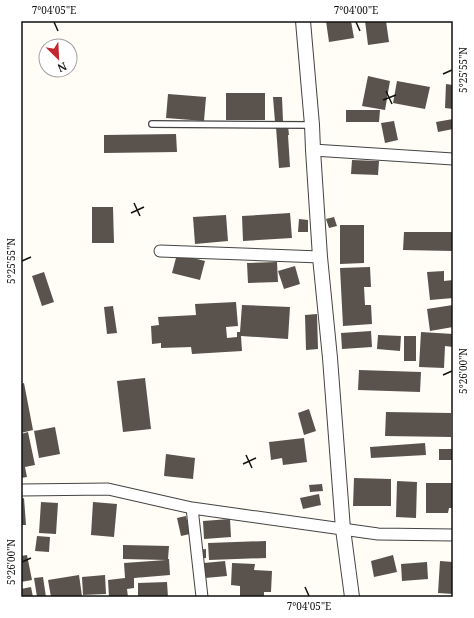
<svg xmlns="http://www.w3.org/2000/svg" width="474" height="618" font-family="'Noto Serif',serif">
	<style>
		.building { fill: #5a524d }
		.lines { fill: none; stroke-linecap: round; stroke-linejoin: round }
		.service-casing { stroke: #444; stroke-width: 8 }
		.minor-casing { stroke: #444; stroke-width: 13 }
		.tertiary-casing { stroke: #444; stroke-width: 16 }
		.service { stroke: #fff; stroke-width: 5.5 }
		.minor { stroke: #fff; stroke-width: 11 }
		.tertiary { stroke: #fff; stroke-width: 14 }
		.ticks { fill: none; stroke: #111; stroke-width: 1.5 }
		.neatline { fill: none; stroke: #111; stroke-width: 1.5 }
		.ticks-label { font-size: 10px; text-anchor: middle; fill: #111 }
	</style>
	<rect width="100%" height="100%" fill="#fffdf5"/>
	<path class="building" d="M326,21H351L354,38L329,42Z
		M365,21H386L389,42L368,45Z
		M368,76L390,81L385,110L362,106Z
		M397,81L430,87L425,109L393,103Z
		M446,84L453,85V109L445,108Z
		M226,93H265V120H226Z
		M168,94L206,97L204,121L166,118Z
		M273,97H282L283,121L275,122Z
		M346,110H380L379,122H346Z
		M453,119V129L438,132L436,122Z
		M394,121L398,140L385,143L381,123Z
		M288,126L289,135H288L290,167L279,168L276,127Z
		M176,134L177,152L104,153V135Z
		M352,160L379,161L378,175L351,174Z
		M92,207H113L114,243H92Z
		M290,213L292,238L243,241L242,216Z
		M226,215L228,241L195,244L193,217Z
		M334,217L337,226L329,228L326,219Z
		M299,219L308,220V232H298Z
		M340,225H364V263L340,264Z
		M404,232H453V251L403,250Z
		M177,254L205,261L200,280L172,273Z
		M277,262L278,282L248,283L247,263Z
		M295,266L300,284L284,289L278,271Z
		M370,267L371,287H364L365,305H371L372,324L343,326L340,268Z
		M444,271V281L453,280V298L430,300L427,272Z
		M44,272L54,302L42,306L32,276Z
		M236,302L238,326L226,327L227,338L237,337V332H240L242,305L290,307L288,339L241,336L242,351L192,354L191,347L161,348V343L152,344L151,326L159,325L158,317L196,315L195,304Z
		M453,305V327L430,331L427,309Z
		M113,306L117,333L107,334L104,307Z
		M317,314L318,349L306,350L305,315Z
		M371,331L372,347L342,349L341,333Z
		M421,332L453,334V347L445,346L444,368L419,367Z
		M378,335L401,336L400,351L377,349Z
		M404,336H416V361H404Z
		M359,370L421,372L420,392L358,390Z
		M145,378L151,429L123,432L117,381Z
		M24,383L33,430L21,433V384Z
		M309,409L316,431L304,435L298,413Z
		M386,412L451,413V437L385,436Z
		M55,427L60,454L39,458L34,431Z
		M28,432L35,465L25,467L27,477L21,478V434Z
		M304,438L307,462L283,465L282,458L271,460L269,442Z
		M425,443L426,455L371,458L370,447Z
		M439,449H453V460H439Z
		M166,454L195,458L193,479L164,476Z
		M354,478L391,479V506H353Z
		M397,481L417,482L416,518L396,517Z
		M426,483H453V508H449L448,513H426Z
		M322,484L323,491L310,492L309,485Z
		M319,494L321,505L303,509L300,498Z
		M24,498L26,525H21V499Z
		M41,502L58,503L56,534L39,533Z
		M93,502L117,504L114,537L91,535Z
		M186,516L190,534L181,536L177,518Z
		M230,519L231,537L204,539L203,521Z
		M37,536L50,537L49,552L35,551Z
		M266,541V558L209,560L208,543Z
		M123,545L169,546L168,559H169L170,575L134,578V588L127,589L128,597H109L108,580L125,578L124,563L166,560L123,559Z
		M206,549V558L198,559L197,550Z
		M27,555L32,580L21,582V556Z
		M393,555L397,572L374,577L371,561Z
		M225,561L227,576L205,578L204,563Z
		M440,561L453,562V594L438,593Z
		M427,562L428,579L402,581L401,564Z
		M232,563L255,564L254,570L272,571L271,592H264V597H240V586L231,585Z
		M79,575L82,596L51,597L48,580Z
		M105,575L106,594L83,595L82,577Z
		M43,577L46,597H37L34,578Z
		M167,582L168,597H138V583Z
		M31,587L33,597H21V589Z"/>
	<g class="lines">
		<defs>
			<path id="service" d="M152,124L312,125"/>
			<path id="minor" d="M313,150L453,159
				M160,251L320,257
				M21,490L108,489L192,508L378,534L453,535
				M192,508L202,597"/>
			<path id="tertiary" d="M303,21L312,125L313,150L320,257L330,358L343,529L352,597"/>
		</defs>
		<use href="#service" class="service-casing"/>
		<use href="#minor" class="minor-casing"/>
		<use href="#tertiary" class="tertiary-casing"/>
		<use href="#service" class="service"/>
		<use href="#minor" class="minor"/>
		<use href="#tertiary" class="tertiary"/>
	</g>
	<path class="ticks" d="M54,22L58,31M356,22L360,31M443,74L452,70M386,91L392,104M383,100L396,95M134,203L140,216M131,213L144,207M22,261L31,257M443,375L452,371M246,455L252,468M243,464L256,458M22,562L31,558M305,587L309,596"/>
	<rect width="474" height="618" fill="none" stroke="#ffffff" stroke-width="44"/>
	<g transform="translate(58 58) rotate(156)"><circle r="19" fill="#ffffff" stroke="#a0a0a0"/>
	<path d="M0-3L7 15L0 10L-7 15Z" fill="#c4262e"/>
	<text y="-6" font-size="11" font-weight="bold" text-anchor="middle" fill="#111111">N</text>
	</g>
	<rect x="22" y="22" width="430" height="574" class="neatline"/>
	<g class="ticks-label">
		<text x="54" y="14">7°04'05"E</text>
		<text x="356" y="14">7°04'00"E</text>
		<text transform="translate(463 70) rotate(-90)" y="4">5°25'55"N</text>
		<text transform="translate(11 261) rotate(-90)" y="4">5°25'55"N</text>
		<text transform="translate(463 371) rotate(-90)" y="4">5°26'00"N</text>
		<text transform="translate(11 562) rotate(-90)" y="4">5°26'00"N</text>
		<text x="309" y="610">7°04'05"E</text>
	</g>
</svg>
